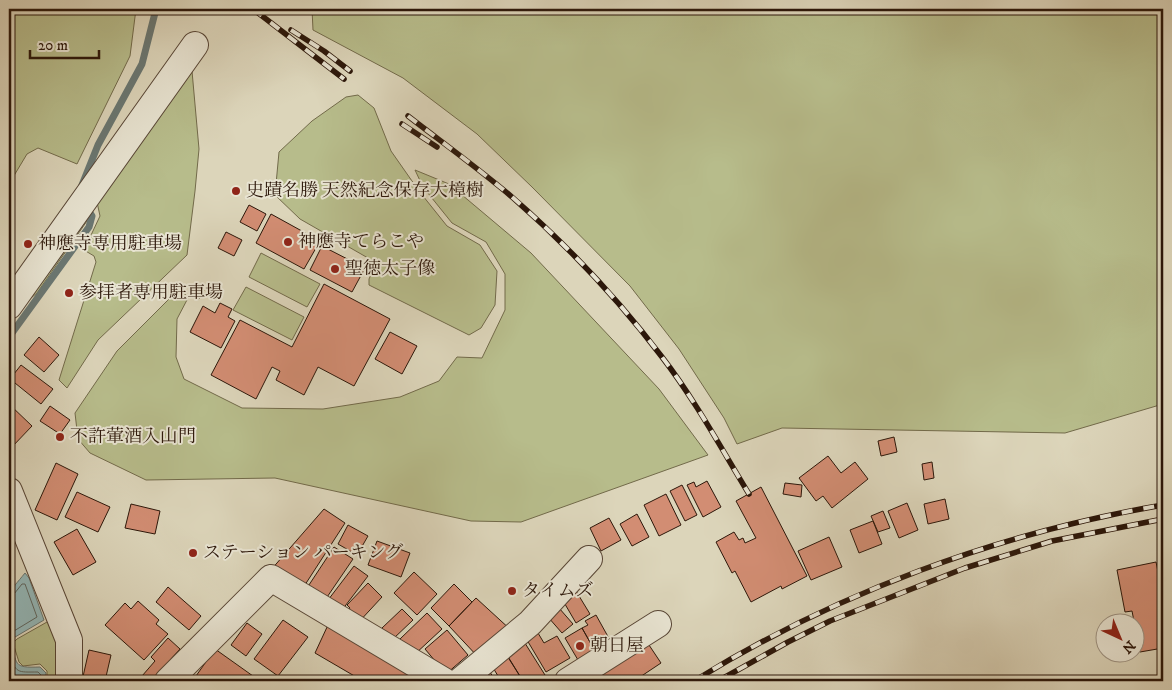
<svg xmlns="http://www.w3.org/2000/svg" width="1172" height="690" font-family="'IM FELL DW Pica','Noto Serif JP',serif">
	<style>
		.green { fill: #b7bc8b; stroke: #726a4a }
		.water { fill: #94b7b7; stroke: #6a7772 }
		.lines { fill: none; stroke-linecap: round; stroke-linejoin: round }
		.shore { stroke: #606760; stroke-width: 1 }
		.stream { stroke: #6a7772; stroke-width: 7 }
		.building { fill: #d28d73; stroke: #2c170a }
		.minor-casing { stroke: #584636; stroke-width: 28 }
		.minor { stroke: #e8e4d2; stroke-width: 26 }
		.rail-casing { stroke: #2c170a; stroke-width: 5.5 }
		.rail { stroke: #e8e4d2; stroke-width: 4; stroke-dasharray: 11; stroke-linecap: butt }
		.poi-dot { fill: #8f2418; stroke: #e8e4d2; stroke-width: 2 }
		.labels { text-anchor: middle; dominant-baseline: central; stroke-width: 4; stroke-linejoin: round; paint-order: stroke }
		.poi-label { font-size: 18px; fill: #2c170a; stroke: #e8e4d2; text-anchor: start }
	</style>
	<rect width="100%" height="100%" fill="#dcd5ba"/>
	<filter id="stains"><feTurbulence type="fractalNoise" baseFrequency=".004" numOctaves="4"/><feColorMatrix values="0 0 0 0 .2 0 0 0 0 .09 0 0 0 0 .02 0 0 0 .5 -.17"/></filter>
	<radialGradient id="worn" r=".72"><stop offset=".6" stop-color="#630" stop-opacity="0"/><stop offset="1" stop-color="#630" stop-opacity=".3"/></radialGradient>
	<path class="green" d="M9,9H136L130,56L77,164L38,148L27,154L9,184Z
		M312,9H1163V404L1065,433L782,428L737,444L724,418L679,349L630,286L532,187L477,134L403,78L313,30Z
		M192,71L199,149L195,191L187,255L98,340L67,388L59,380L96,262L94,256L84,250L100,216L97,202Z
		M358,95L374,108L391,151L419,191L447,226L480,245L497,271L495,305L481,328L469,335L369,285V279L374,268L368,258L300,219L275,195L279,152L312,121L346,97Z
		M415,170L449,184L531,253L659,389L708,455L521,522L471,521L275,478L146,480L90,453L78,439L75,413L117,351L180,288L188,298L177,319L176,357L184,379L242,408L323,409L400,397L439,381L457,357L482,358L505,310V274L486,242L452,223L423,187Z
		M87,215V221L37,293L31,298L26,295Z
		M261,253L320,284L307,307L249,277Z
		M246,287L304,317L292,340L233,310Z
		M47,622C61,632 58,666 58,681H47V671L40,664L23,666L19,662L13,643L17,639Z"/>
	<path class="water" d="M25,573L29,578L44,620L10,640C18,665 12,668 40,667L46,673L45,681H9V621L14,616C6,591 9,593 25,573Z"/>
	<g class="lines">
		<path class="shore" d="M9,596L14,594L22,584H25L37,617L9,634
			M9,653C16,674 17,672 38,672L41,675V681"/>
		<path class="stream" d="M82,185L98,145L142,64L156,9
			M9,341L12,333L89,227L92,216L86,206
			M9,474L15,487"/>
	</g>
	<path class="building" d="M249,205L266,214L257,231L240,222Z
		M271,214L320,241L304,269L256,243Z
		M226,232L242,240L234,256L218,248Z
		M322,246L365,268L352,292L310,270Z
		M324,284L390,319L354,386L318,367L304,395L276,380L280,371L272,367L256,399L211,375L240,320L292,347Z
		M198,286L204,290L199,299L193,296Z
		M220,303L232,309L228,317L235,321L221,348L190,332L203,306L215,313Z
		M390,332L417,346L402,374L375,359Z
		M39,337L59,355L44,372L24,355Z
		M21,365L53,389L41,404L10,379Z
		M9,404L32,426L11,448L9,445Z
		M50,406L70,420L60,434L40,421Z
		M894,437L897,452L881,456L878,441Z
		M828,456L841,473L855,462L868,479L832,508L823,496L816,501L799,478Z
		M932,462L934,478L924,480L922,464Z
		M56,463L78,474L57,520L35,510Z
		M707,481L721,507L703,517L687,485L694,482L696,487Z
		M785,483L802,485L801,497L783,494Z
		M682,485L697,515L685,521L670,491Z
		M761,487L807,576L782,589L781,586L751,602L735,571L732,573L716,542L734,532L739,540L743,538L745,543L756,538L736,501Z
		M77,492L110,507L98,532L65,517Z
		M666,494L681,525L659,536L644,505Z
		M945,499L949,519L928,524L924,504Z
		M907,503L918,530L899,538L888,511Z
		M131,504L160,511L155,534L125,528Z
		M324,509L345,523L301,591L270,571Z
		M883,511L890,528L878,532L871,516Z
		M637,514L649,537L632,546L620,524Z
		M609,518L621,540L601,551L590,528Z
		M873,521L882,544L859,553L850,530Z
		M348,525L368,536L357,555L338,544Z
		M77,529L96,562L73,575L54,542Z
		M829,537L842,567L811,580L798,551Z
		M377,541L410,553L401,577L368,565Z
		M334,547L353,559L323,603L305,591Z
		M1156,562L1162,591H1163V648L1140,652L1132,611L1125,612L1117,570Z
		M354,566L368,576L339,614L325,604Z
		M414,572L437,594L417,615L394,593Z
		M368,583L382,597L357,624L346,613L350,608L347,605Z
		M454,584L472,602L449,626L431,608Z
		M168,587L201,616L189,630L156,602Z
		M576,591L590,614L576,623L562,599Z
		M476,598L512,631L479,658L449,626Z
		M138,601L159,620L156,624L168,634L144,660L105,625L125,603L131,609Z
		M559,608L573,624L562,633L548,617Z
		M402,609L413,620L393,639L382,628Z
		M427,613L442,629L414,655L400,639Z
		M596,615L611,642L595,651L582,628L588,625L585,621Z
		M283,620L308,637L278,676L254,659Z
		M247,623L262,634L246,656L231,645Z
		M328,625L428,681H363L315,653Z
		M582,628L595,651L578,660L565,638Z
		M447,630L468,655L446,674L425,649Z
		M538,633L544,643L557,636L570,658L546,672L527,640Z
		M168,638L180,649L151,681H147L142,676L155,661L151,657Z
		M523,640L545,675L534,681H523L504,651Z
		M647,642L661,663L634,681H585Z
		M215,649L260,681H201L196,676Z
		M89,650L111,655L105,681H82Z
		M507,655L523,681H501L489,661Z
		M487,668L496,681H473Z"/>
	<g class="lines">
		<defs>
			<path id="minor" d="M9,306L195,45
				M9,491L69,640V681
				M168,681L271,578L444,681
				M460,681L530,623L589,559
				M568,681L658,624"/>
		</defs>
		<use href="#minor" class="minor-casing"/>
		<use href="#minor" class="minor"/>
		<defs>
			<path id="rail" d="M253,9L344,79
				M291,30L324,51L350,71
				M408,116C443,143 479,169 512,197C567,245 618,299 662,357C695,400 721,448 749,494
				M402,124L437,147
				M694,681C836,593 998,533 1163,505
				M718,681L788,642L830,621L965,568L1052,541L1163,519"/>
		</defs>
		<use href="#rail" class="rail-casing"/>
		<use href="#rail" class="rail"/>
	</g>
	<g class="poi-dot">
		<circle cx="236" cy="191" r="5"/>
		<circle cx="288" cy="242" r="5"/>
		<circle cx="28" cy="244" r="5"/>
		<circle cx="335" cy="269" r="5"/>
		<circle cx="69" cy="293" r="5"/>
		<circle cx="60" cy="437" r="5"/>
		<circle cx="193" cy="553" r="5"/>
		<circle cx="512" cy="591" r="5"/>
		<circle cx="580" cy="646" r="5"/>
	</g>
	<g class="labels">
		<g class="poi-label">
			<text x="246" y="191">史蹟名勝 天然紀念保存大樟樹</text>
			<text x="298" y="242">神應寺てらこや</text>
			<text x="38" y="244">神應寺専用駐車場</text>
			<text x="345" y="269">聖徳太子像</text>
			<text x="79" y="293">参拝者専用駐車場</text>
			<text x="70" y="437">不許葷酒入山門</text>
			<text x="203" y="553">ステーション パーキング</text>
			<text x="522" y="591">タイムズ</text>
			<text x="590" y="646">朝日屋</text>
		</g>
	</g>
	<rect width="1172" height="690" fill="none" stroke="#dcd5ba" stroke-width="30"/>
	<rect x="10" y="10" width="1152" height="670" fill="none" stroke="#2c170a" stroke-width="2.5"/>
	<rect x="15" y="15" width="1142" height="660" fill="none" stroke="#2c170a"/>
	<g transform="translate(1120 638) rotate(136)"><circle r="24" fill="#e8e4d2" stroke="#9d9282"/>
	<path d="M0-4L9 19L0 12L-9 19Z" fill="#8f2418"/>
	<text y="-8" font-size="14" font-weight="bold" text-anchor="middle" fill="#2c170a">N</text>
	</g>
	<path d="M30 50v8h69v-8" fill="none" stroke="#2c170a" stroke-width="2.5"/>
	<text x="38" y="50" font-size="15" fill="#2c170a" stroke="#e8e4d2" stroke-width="4" paint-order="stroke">20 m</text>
	<rect width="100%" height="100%" filter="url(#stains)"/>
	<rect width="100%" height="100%" fill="url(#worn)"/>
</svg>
